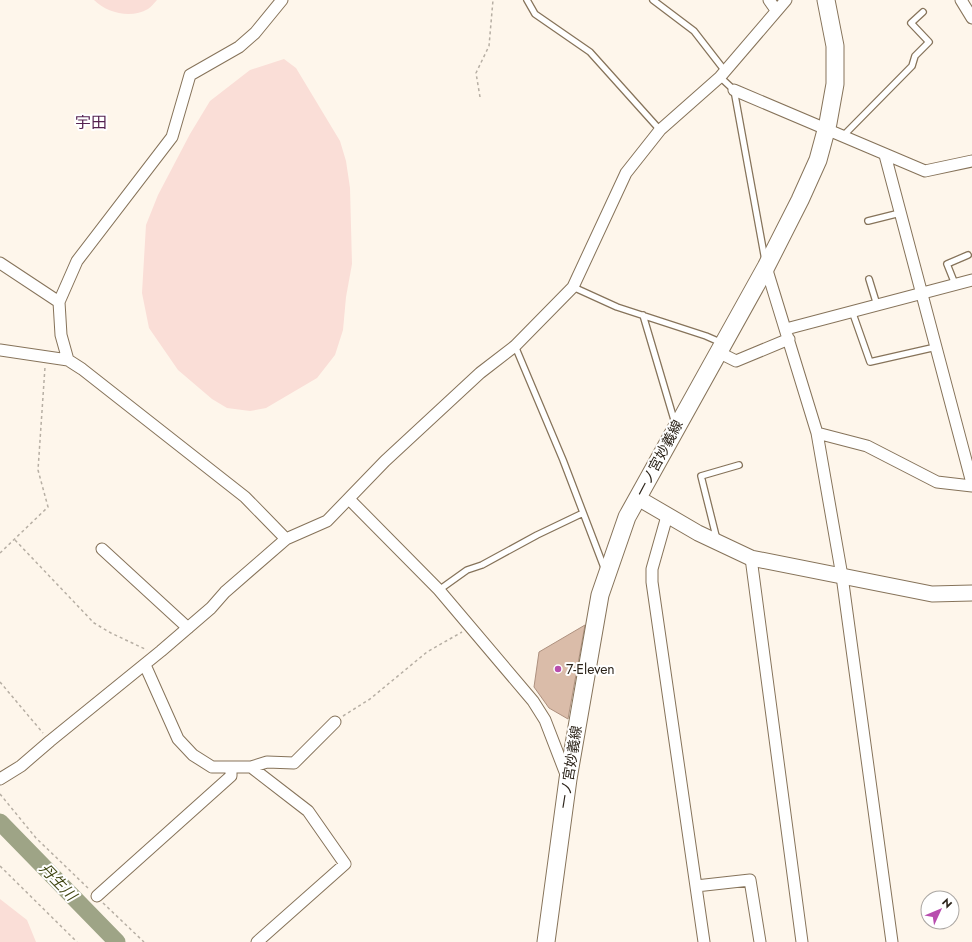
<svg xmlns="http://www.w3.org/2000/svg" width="972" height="942" font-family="Jost,'Noto Sans JP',sans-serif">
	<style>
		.green { fill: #faded7 }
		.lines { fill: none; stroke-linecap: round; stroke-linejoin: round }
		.river { stroke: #9ea486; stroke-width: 17 }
		.building { fill: #dabca9; stroke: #ae917f }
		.lane-casing { stroke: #86735a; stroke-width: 8 }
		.street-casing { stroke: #86735a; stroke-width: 13 }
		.secondary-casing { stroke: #86735a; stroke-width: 17 }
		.primary-casing { stroke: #86735a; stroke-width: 19 }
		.path { stroke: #b7afa4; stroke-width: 1.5; stroke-dasharray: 3 3; stroke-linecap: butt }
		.lane { stroke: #fff; stroke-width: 5.5 }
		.street { stroke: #fff; stroke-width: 11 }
		.secondary { stroke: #fff; stroke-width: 15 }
		.primary { stroke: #fff; stroke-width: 17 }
		.poi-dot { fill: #b84dae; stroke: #fff; stroke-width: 1.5 }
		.labels { text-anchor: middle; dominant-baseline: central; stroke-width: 4; stroke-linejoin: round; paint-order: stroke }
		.street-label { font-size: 14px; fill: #2c241a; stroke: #fff }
		.poi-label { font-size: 14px; fill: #2c241a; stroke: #fff; text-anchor: start }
		.water-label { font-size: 15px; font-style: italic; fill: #424815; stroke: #fff }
		.quarter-label { font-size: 16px; fill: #552251; stroke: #fff }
	</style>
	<rect width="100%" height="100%" fill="#fef6eb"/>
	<path class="green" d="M94,0H157C154,3 151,7 148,9C131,19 107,13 94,0Z
		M284,59L296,68L340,141L346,161L350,188L352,264L346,297L343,330L335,355L317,378L266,408L250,411L227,408L212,399L178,370L149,328L142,293L146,225L158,195L190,134L210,101L250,70Z
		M0,899L27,920L36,942H0Z"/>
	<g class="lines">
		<path class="river" d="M0,822L117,942"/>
	</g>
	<path class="building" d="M585,625L568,719L549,708L534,687L539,652Z"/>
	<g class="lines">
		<defs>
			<path id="lane" d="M527,0L535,14L590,52L660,130
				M653,0L694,31L725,71
				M720,77L734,90L765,260
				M842,137L912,66L915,56L929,42L911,23L923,12
				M868,221L900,213
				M869,279L877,305
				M955,284L947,264L968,255
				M573,287L617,307L706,336L722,343
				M852,311L870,362L936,347
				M643,315L675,423
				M515,346L563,460L605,570
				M717,540L701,476L739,465
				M439,590L467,570L482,565L537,535L583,513"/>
			<path id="street" d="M769,0L776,10
				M961,0L972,18
				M734,90L925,171L972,161
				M885,155L972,483
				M0,263L59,302L61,335L68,360
				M766,267L817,433L842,576L892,942
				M59,302L77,261L172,137L190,75L239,47L255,33L282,0
				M786,329L972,280
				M0,350L68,360L82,369L245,497L286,539
				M718,352L736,361L789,339
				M817,433L867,446L937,482L972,486
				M349,499L439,590L533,701L545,720L567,777
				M667,516L652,569V582L704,942
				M102,549L188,628
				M751,558L802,942
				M145,665L178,739L193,755L212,767H251L267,762L294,763L335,722
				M251,767L308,811L345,864L257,942
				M0,779L21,766L50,741L161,651L211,608L225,592L286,539L327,521L385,461L480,373L515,346L573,287L626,173L660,130L720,77L786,0
				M696,886L750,880L760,942
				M97,896L231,776V767"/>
			<path id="secondary" d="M638,498L698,533L751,558L932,594L972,593"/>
			<path id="primary" d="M546,942L568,779L600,595L627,517L766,267L800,200L818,160L828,123L835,84V46L826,0"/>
		</defs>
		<use href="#lane" class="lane-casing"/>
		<use href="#street" class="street-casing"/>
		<use href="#secondary" class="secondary-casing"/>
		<use href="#primary" class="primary-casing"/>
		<path class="path" d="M480,97L476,73L489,46L493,0
			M15,540L94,623L111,633L147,650
			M0,553L48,507L38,470L45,367
			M0,682L43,733
			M343,716L370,699L427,652L462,632
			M0,794L36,838L89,889
			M0,866L77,942
			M103,903L144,942"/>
		<use href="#lane" class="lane"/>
		<use href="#street" class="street"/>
		<use href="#secondary" class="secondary"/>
		<use href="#primary" class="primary"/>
	</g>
	<circle class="poi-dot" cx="558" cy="669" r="4"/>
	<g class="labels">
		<g class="street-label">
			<text transform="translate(659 458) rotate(-62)">一ノ宮妙義線</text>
			<text transform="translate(570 767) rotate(-81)">一ノ宮妙義線</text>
		</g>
		<g class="poi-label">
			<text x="566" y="669">7-Eleven</text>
		</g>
		<g class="water-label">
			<text transform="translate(58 882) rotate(46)">丹生川</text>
		</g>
		<g class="quarter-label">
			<text x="91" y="122">宇田</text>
		</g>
	</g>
	<g transform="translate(940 910) rotate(46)"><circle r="19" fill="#ffffff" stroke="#aba7a3"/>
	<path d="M0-3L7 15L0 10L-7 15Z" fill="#b84dae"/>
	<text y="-6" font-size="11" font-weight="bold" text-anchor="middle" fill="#2c241a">N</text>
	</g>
</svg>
